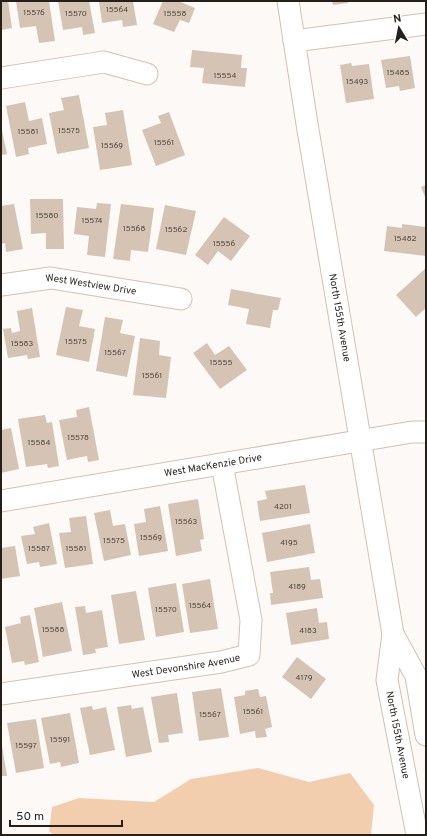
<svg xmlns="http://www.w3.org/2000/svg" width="427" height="836" font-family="Overpass,sans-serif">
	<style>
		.green { fill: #f2ceae }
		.building { fill: #d5c3b4 }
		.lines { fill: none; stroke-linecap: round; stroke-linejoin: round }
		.minor-casing { stroke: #d2c1b2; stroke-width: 23 }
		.minor { stroke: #fff; stroke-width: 21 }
		.labels { text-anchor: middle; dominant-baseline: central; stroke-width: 4; stroke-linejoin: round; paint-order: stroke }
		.number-label { font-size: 8px; fill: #514840 }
		.street-label { font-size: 10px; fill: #251f19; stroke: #fff }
	</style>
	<rect width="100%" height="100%" fill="#fdf9f6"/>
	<path class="green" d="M258,768L309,782L350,773L374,805L371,835H54L49,831L52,807L79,798L154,802L191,779Z"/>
	<path class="building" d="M1,1H8L12,28L1,30Z
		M16,1H49L55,41L39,43L36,26L20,28Z
		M58,1H89L95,33L83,35L82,27L63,30Z
		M99,1H133L137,25L123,27L122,20L102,23Z
		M163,1H178L195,8L189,23L180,20L174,32L153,24Z
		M332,1H347L348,3L333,5Z
		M192,50L242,55L241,68H247L245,87L202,83L204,68L190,67Z
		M410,56L415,88L400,91L399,86L386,88L381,60Z
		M351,63L352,66L369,64L374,99L346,103L340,65Z
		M79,95L89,148L57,154L49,113L64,110L61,98Z
		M25,102L29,121L42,118L47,144L28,148L29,154L16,157L6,106Z
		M123,110L132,165L100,170L93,127L107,125L105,113Z
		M169,112L185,155L156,166L142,130L161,123L158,116Z
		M1,126L7,154L1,155Z
		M426,185V199L421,187Z
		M30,199H63L64,249H46V233L31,234Z
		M97,203L111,204L105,257L87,255L89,236L74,234L77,207L96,209Z
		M14,204L23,249L6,252L5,243L1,244V206Z
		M121,204L154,208L148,252L131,250L130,261L113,259Z
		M165,205L196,211L186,255L156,249Z
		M224,217L250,236L231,261L218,251L208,265L195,255Z
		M402,224L426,227V256L384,251L387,226L402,228Z
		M426,268V308L416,317L396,295Z
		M231,289L281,298L278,310H273L270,328L246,324L249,309L228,305Z
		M66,307L83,310L79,326L95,329L89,362L56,355Z
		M32,308L40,357L28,359L27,355L8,358L3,329L11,328L12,333L20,331L17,311Z
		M105,317L123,320L120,333L135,336L127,377L96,371Z
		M140,338L160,341L159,355L171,357L166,398L133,395Z
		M207,343L215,355L229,346L247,370L220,389L193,353Z
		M89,407L99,460L88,462L87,456L67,460L59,420L77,417L76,410Z
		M45,415L47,423L52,422L59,466L48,468L47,464L26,467L18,419Z
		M11,428L19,469L1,473V430Z
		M305,485L310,513L260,521L257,501L267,499L265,491Z
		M198,499L204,539L200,540L202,551L176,556L168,504Z
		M160,506L168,551L139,556L134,524L146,522L144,509Z
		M110,510L113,526L125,524L131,555L104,561L94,513Z
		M86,516L93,564L65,568L59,533L71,532L69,518Z
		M49,523L57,564L40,567L39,562L27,564L21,536L35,534L33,527Z
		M310,524L315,553L267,562L262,533Z
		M15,546L20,576L1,579V548Z
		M309,567L311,580L320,579L323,598L271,605L270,593H273L270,572Z
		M210,579L218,629L190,633L182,584Z
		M176,583L184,632L156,637L148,588Z
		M136,591L145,640L119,644L111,595Z
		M62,602L72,651L43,657L34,608Z
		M85,606L86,613L102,610L108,647L95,649L96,653L83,655L75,607Z
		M317,608L319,623L327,622L329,639L291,645L286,613Z
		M30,615L39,662L25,665L24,661L12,663L5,627L21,623L20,617Z
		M297,657L326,679L311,699L282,677Z
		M221,688L229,737L199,741L192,692Z
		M258,689L260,697L266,696L272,727L265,729L267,737L256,738L255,731L240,734L234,697L245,695V691Z
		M177,693L183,733L168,735L169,742L159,743L151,697Z
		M131,705L132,709L143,707L152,752L126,757L117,707Z
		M92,706L93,710L106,707L115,750L90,755L80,708Z
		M70,713L79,763L61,767L60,762L50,764L41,718Z
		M36,719L44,768L16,773L7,723Z
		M1,740L7,776H1Z"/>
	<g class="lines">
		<defs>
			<g id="minor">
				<path id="s1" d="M288,1L307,124L393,634L387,680L417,835"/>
				<path d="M294,41L426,24"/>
				<path d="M1,78L104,62L147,74"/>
				<path id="s2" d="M1,285L51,278L181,299"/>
				<path id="s3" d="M1,501L412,432H426"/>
				<path d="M393,634L416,676L426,735"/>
				<path id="s4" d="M1,694L221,662L249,655L251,620L222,464"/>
			</g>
		</defs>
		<use href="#minor" class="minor-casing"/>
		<use href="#minor" class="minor"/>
	</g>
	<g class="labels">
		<g class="number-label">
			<text x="117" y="10">15564</text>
			<text x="34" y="13">15576</text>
			<text x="76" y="14">15570</text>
			<text x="175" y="14">15558</text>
			<text x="398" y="73">15485</text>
			<text x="225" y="76">15554</text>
			<text x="357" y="82">15493</text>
			<text x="69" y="131">15575</text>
			<text x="28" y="132">15581</text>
			<text x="164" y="143">15561</text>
			<text x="112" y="146">15569</text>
			<text x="47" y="216">15580</text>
			<text x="92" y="221">15574</text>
			<text x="134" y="229">15568</text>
			<text x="176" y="230">15562</text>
			<text x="405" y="239">15482</text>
			<text x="224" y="244">15556</text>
			<text x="76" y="342">15575</text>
			<text x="22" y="344">15583</text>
			<text x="115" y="353">15567</text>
			<text x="221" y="363">15555</text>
			<text x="152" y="376">15561</text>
			<text x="78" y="438">15578</text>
			<text x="39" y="443">15584</text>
			<text x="283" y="507">4201</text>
			<text x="186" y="522">15563</text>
			<text x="151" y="538">15569</text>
			<text x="114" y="541">15575</text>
			<text x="289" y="543">4195</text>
			<text x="39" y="549">15587</text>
			<text x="76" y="549">15581</text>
			<text x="297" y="587">4189</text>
			<text x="200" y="606">15564</text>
			<text x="166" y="610">15570</text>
			<text x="53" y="630">15588</text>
			<text x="308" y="631">4183</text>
			<text x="304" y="678">4179</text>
			<text x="253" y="712">15561</text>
			<text x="210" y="715">15567</text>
			<text x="60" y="740">15591</text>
			<text x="26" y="746">15597</text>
		</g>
		<g class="street-label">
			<text stroke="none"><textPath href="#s2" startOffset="91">West Westview Drive</textPath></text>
			<text stroke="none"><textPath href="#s1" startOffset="321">North 155th Avenue</textPath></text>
			<text stroke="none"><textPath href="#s3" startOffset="215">West MacKenzie Drive</textPath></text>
			<text stroke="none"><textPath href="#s4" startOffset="187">West Devonshire Avenue</textPath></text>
			<text stroke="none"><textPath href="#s1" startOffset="744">North 155th Avenue</textPath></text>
		</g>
	</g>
	<rect width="427" height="836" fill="none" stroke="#251f19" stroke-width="4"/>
	<g transform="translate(399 28) rotate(350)" stroke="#ffffff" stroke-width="3" paint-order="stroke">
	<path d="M0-3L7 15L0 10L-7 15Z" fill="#251f19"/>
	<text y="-6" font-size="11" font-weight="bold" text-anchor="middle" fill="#251f19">N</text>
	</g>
	<path d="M10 820v6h112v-6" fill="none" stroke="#251f19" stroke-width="2"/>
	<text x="16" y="820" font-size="12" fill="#251f19" stroke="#ffffff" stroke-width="3" paint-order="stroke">50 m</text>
</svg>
